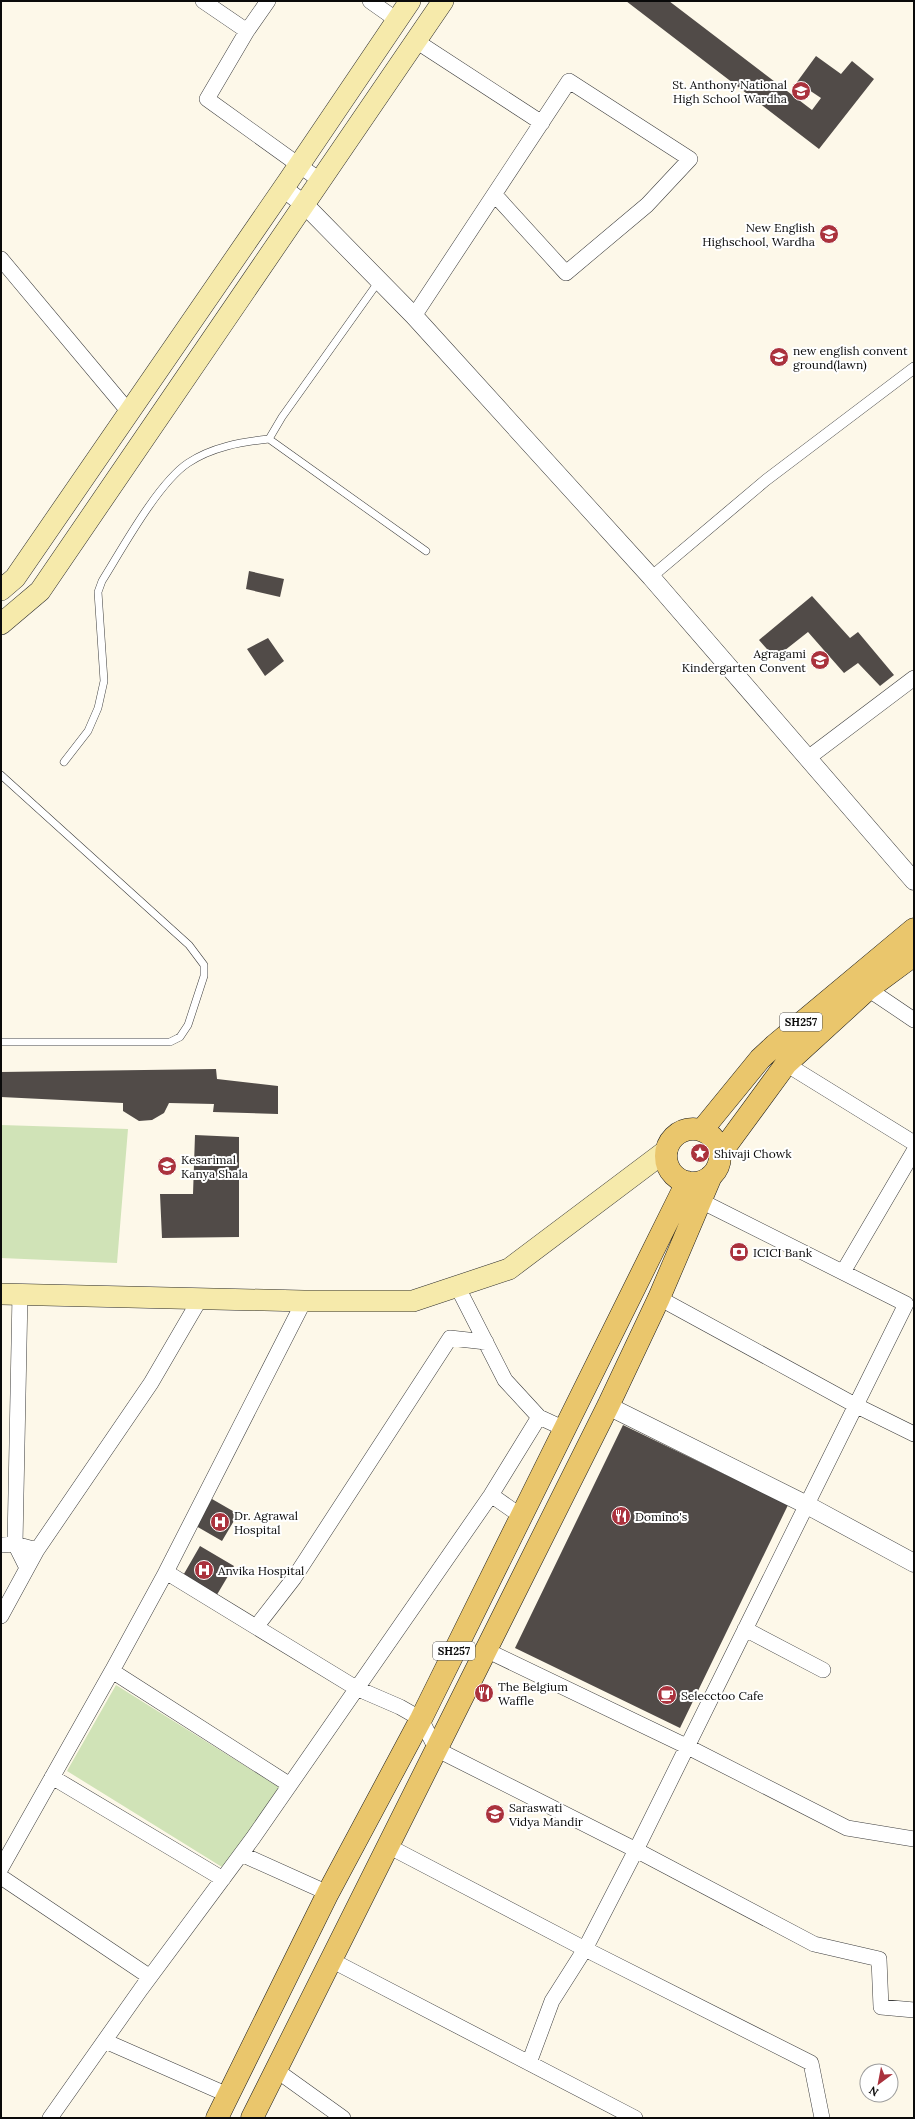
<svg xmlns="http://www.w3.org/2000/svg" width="915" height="2119" font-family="Lora,serif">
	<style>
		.green { fill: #d0e3b7 }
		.building { fill: #514b48 }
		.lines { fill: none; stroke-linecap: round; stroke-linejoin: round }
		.service-casing { stroke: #3d3d3d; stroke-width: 8 }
		.pedestrian-casing { stroke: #3d3d3d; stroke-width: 12 }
		.minor-casing { stroke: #3d3d3d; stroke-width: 16 }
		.tertiary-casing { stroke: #3d3d3d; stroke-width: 19 }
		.secondary-casing { stroke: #2c2c2c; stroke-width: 22 }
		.primary-casing { stroke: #1b1b1b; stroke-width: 23 }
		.service { stroke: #fff; stroke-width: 7 }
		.pedestrian { stroke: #fff; stroke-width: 11 }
		.minor { stroke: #fff; stroke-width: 15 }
		.tertiary { stroke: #fff; stroke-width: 18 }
		.secondary { stroke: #f6eaab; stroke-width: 21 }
		.primary { stroke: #eac66c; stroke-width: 22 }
		.labels { text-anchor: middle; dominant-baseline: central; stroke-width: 4; stroke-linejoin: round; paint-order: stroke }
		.shield { fill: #fff; stroke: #545454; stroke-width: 1 }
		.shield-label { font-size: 11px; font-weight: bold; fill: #0a0a0a }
		.poi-label { font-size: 12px; fill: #0a0a0a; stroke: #fff; text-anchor: start }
	</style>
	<rect width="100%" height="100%" fill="#fdf8e9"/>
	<path class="green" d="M1,1125L128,1129L117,1263L1,1258Z
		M116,1685L285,1791L222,1867L67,1771Z"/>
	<path class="building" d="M626,1H669L812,110L821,98L797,82L816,56L841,74L852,61L874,79L819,149Z
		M249,571L284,579L280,597L246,589Z
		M812,596L850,638L858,632L894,675L880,686L858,663L844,673L808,632L775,658L759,640Z
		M268,638L284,661L265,676L247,649Z
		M216,1069L217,1079L278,1086V1114L213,1112L214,1104L169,1103L164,1113L152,1120L139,1121L123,1111V1103L1,1097V1072Z
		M195,1135L239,1137V1237L162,1238L160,1194H193Z
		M623,1425L788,1505L680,1728L515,1648Z
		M212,1499L238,1514L222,1541L196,1526Z
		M200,1546L234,1566L215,1598L181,1579Z"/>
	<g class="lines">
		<defs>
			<path id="service" d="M269,439L426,551
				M64,762L88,731L98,708L104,681L98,592L102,581C122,549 158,483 188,463C212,447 241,442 269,439L282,417L379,281
				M1,775L189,945L204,965V976L188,1025L180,1037L170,1042H1"/>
			<path id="pedestrian" d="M651,577L766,480L914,368"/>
			<path id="minor" d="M203,1L247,31
				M268,1L247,31L207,99L321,181
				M370,1L397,20
				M416,41L542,123
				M1,259L129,412
				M414,316L569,81L690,159L647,205L566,273L495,195
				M808,758L914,678
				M868,989L914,1020
				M786,1064L914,1143
				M843,1272L914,1151
				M20,1294L15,1544L37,1550L151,1383L200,1299
				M659,1298L855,1405L914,1434
				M486,1342L450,1338L294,1578L256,1627L356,1688L400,1707L421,1719L436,1749L636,1850L814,1944L879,1959L881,2007L914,2010
				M539,1417L565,1429
				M491,1495L521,1516
				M1,1545L15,1544L27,1568
				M166,1572L304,1301
				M1,1616L37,1550
				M256,1627L166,1572L112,1671L290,1785
				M745,1629L823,1670
				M486,1650L686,1746L847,1828L914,1839
				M52,1777L223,1879
				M388,1846L585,1949L811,2063L822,2118
				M241,1854L328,1893
				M1,1868L112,1671
				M1,1877L150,1977
				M331,1960L635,2118
				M105,2041L228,2095
				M529,2063L552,2001L585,1949L636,1850L906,1304L693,1197
				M276,2070L343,2118
				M50,2118L141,1989L253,1838L491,1495L539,1417L505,1380L457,1286"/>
			<path id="tertiary" d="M283,188L305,205L414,316L651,577L914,881
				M608,1406L807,1505L914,1563"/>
			<path id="secondary" d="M1,590L15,578L289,180L410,1
				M1,624L40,591L443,1
				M1,1294L304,1301H413L509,1269L667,1150"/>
			<path id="primary" d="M666 1156a27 27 0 1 1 54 0a27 27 0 1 1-54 0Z
				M702,1130L760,1059L775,1045L914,929
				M720,1154L786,1064L868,989L914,955
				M217,2118L328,1893L421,1719L687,1182
				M252,2118L608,1406L659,1298L711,1176"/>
		</defs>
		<use href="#service" class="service-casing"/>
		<use href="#pedestrian" class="pedestrian-casing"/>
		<use href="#minor" class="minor-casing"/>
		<use href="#tertiary" class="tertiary-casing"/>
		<use href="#secondary" class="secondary-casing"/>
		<use href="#primary" class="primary-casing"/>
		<use href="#service" class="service"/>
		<use href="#pedestrian" class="pedestrian"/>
		<use href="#minor" class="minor"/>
		<use href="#tertiary" class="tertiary"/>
		<use href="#secondary" class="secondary"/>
		<use href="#primary" class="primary"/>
	</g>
	<defs>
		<symbol id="school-disc" viewBox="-11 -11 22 22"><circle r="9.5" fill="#aa323d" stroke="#fff"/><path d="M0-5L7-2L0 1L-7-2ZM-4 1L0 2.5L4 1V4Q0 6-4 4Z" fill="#fff"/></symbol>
		<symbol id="sight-disc" viewBox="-11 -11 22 22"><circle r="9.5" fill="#aa323d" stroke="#fff"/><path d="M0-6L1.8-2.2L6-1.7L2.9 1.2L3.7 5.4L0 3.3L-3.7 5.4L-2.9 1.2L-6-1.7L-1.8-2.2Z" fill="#fff"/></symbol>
		<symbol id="bank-disc" viewBox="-11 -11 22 22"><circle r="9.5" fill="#aa323d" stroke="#fff"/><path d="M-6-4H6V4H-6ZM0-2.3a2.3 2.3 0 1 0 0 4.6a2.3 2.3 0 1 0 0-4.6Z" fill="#fff"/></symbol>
		<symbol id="restaurant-disc" viewBox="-11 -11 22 22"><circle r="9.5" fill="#aa323d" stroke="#fff"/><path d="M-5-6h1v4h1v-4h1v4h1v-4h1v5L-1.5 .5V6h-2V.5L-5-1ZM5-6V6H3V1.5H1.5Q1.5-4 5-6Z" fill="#fff"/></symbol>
		<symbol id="hospital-disc" viewBox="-11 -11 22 22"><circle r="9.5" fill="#aa323d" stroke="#fff"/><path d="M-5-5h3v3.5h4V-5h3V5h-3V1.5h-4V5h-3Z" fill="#fff"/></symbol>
		<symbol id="cafe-disc" viewBox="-11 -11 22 22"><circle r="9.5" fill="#aa323d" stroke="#fff"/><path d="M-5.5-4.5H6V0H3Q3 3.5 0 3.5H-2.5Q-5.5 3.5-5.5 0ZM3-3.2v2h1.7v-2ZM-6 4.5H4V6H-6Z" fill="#fff"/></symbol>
	</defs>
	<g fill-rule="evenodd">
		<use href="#school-disc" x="790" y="80" width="22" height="22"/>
		<use href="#school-disc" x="818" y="223" width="22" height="22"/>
		<use href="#school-disc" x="768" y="346" width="22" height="22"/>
		<use href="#school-disc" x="809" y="649" width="22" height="22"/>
		<use href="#sight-disc" x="689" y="1142" width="22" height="22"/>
		<use href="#school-disc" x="156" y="1155" width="22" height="22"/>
		<use href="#bank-disc" x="728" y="1241" width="22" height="22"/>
		<use href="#restaurant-disc" x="610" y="1505" width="22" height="22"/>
		<use href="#hospital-disc" x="209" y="1511" width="22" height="22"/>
		<use href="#hospital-disc" x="193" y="1559" width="22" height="22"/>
		<use href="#restaurant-disc" x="473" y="1682" width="22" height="22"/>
		<use href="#cafe-disc" x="656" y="1684" width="22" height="22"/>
		<use href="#school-disc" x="484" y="1803" width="22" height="22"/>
	</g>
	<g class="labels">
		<g class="shield">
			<rect x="780" y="1013" width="42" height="18" rx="3"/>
			<rect x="433" y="1642" width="42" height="18" rx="3"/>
		</g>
		<g class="shield-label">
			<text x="801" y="1022">SH257</text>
			<text x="454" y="1651">SH257</text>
		</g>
		<g class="poi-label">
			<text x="787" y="84" text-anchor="end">St. Anthony National<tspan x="787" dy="14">High School Wardha</tspan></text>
			<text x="815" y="227" text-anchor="end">New English<tspan x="815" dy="14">Highschool, Wardha</tspan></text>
			<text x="793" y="350">new english convent<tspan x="793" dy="14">ground(lawn)</tspan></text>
			<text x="806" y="653" text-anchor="end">Agragami<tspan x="806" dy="14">Kindergarten Convent</tspan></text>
			<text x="714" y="1153">Shivaji Chowk</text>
			<text x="181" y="1159">Kesarimal<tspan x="181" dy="14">Kanya Shala</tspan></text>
			<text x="753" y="1252">ICICI Bank</text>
			<text x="234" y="1515">Dr. Agrawal<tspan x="234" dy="14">Hospital</tspan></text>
			<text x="635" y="1516">Domino's</text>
			<text x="218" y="1570">Anvika Hospital</text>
			<text x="498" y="1686">The Belgium<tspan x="498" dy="14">Waffle</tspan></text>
			<text x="681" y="1695">Selecctoo Cafe</text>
			<text x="509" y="1807">Saraswati<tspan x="509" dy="14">Vidya Mandir</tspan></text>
		</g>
	</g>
	<rect width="915" height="2119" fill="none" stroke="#0a0a0a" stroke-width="4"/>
	<g transform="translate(879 2083) rotate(212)"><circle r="19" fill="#ffffff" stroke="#9d9d9d"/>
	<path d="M0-3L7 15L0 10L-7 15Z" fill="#aa323d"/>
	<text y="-6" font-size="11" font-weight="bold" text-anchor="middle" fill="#0a0a0a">N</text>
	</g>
</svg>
